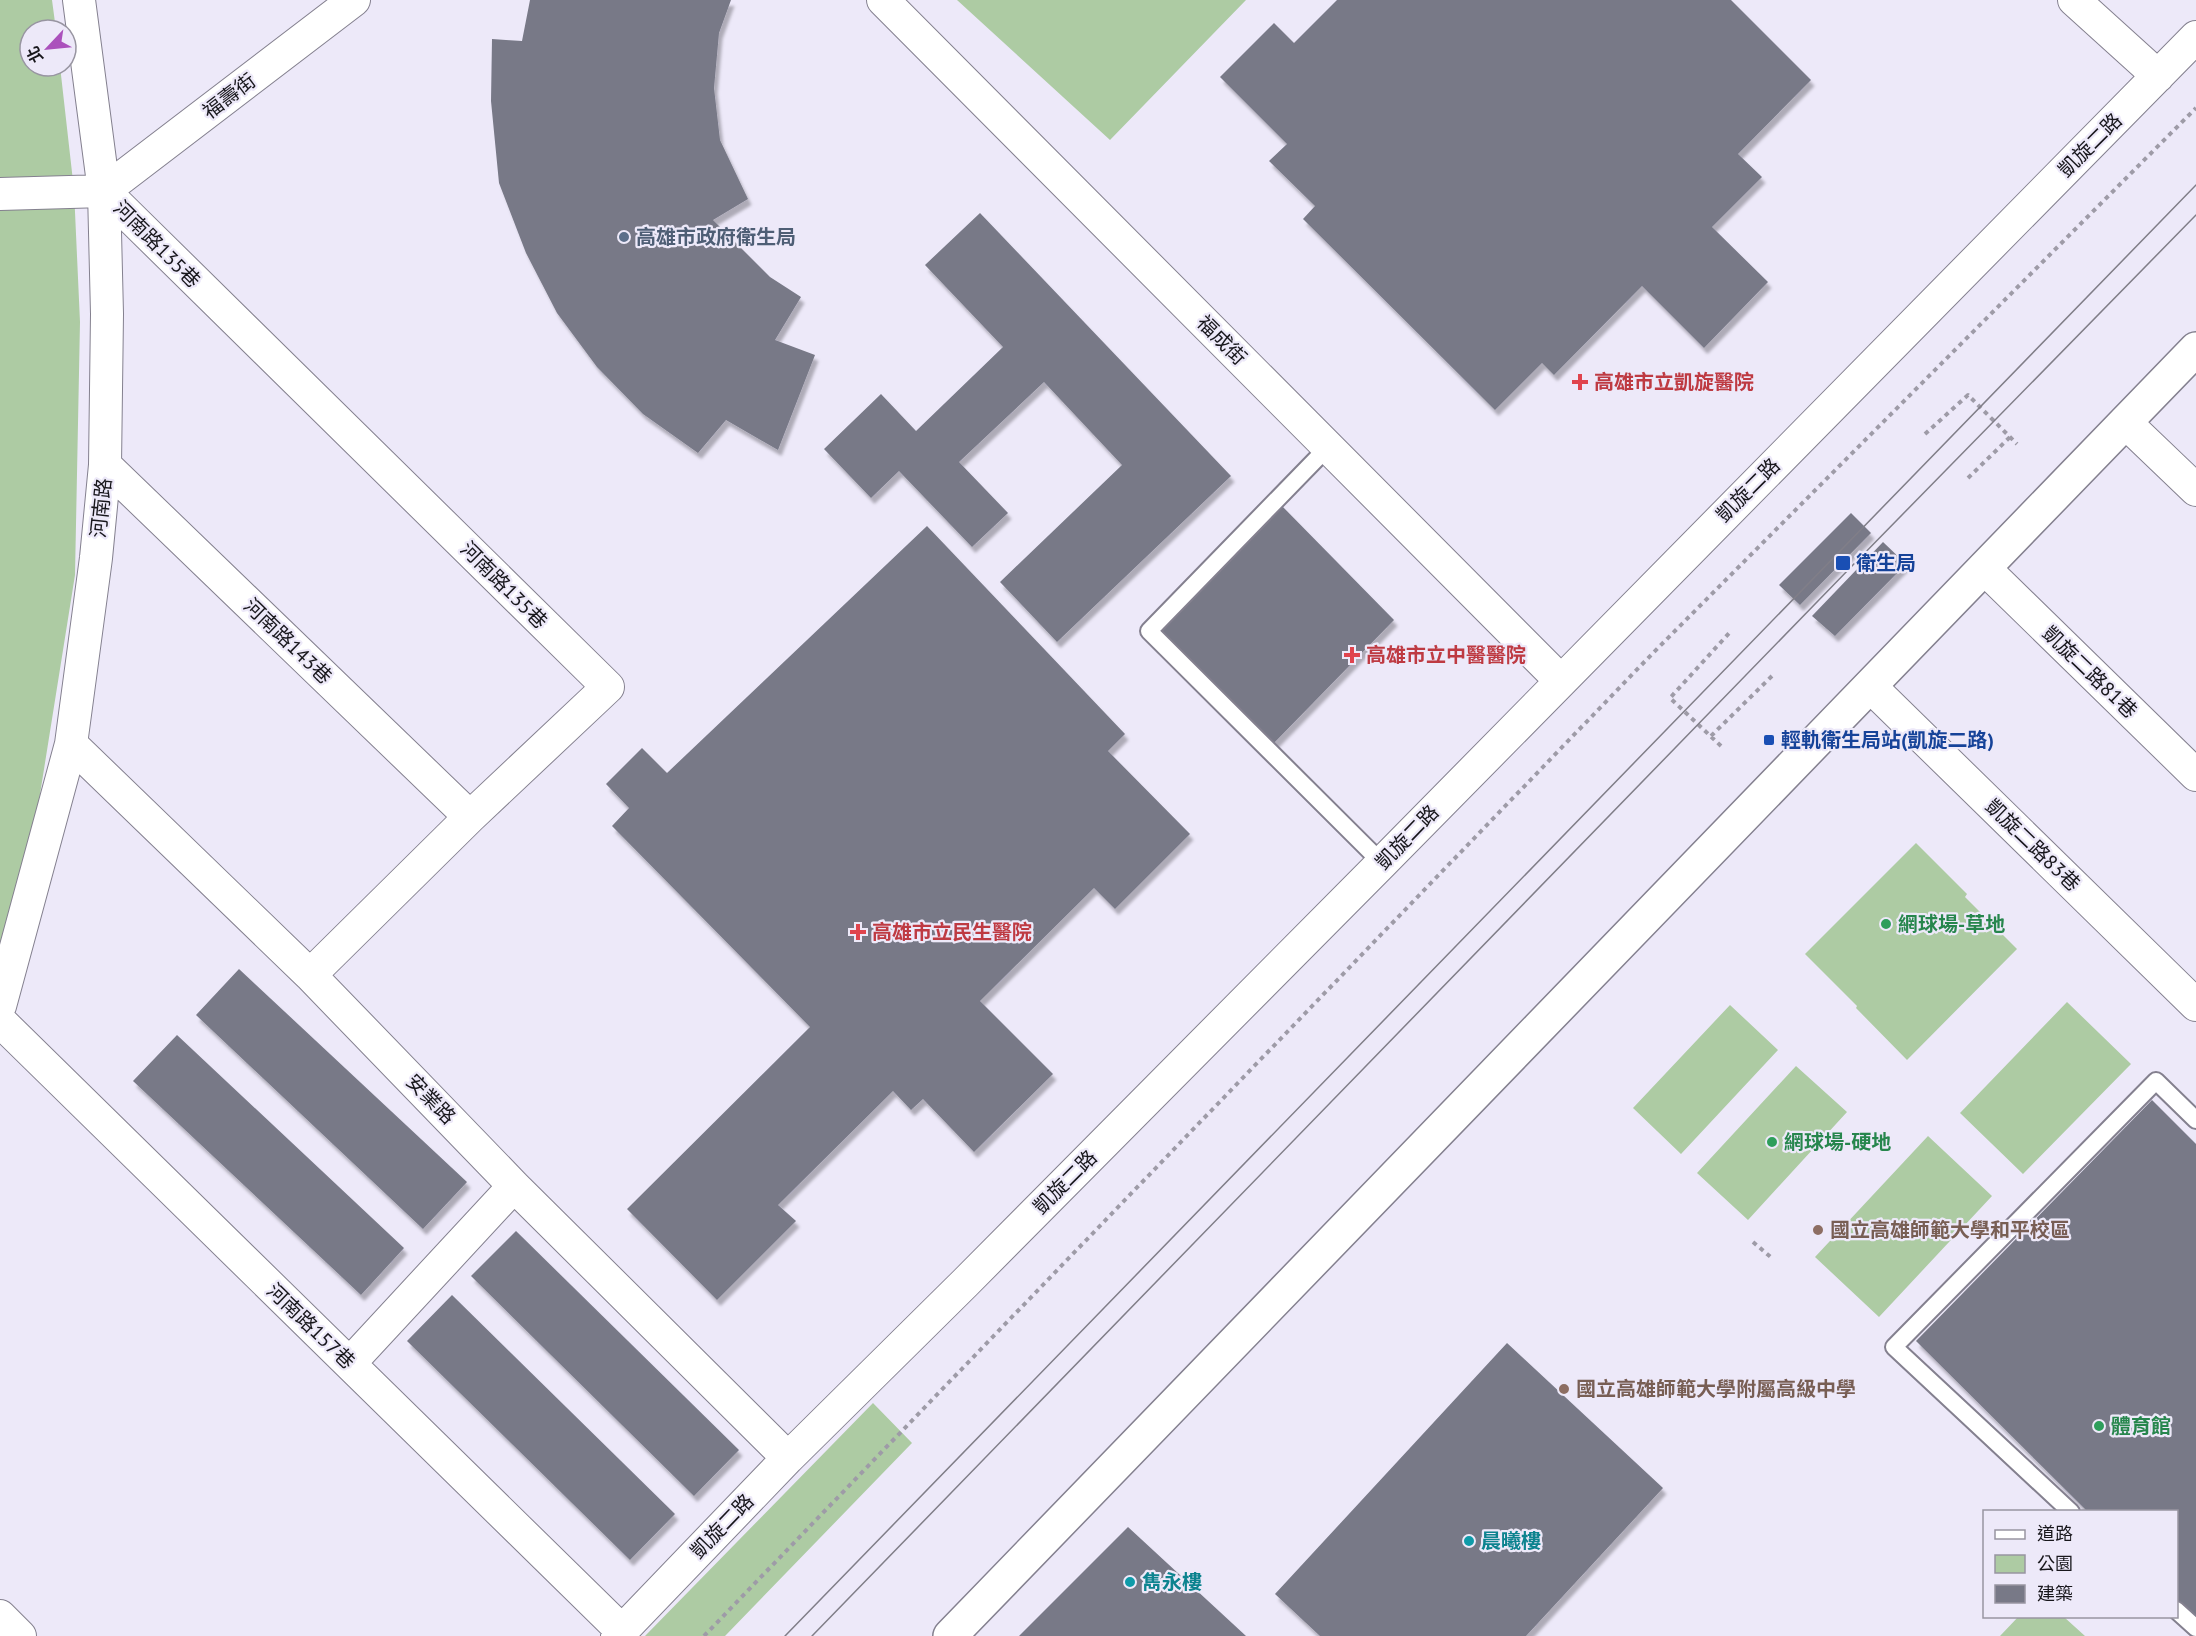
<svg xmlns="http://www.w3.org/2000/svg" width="2196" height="1636" font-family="'PT Sans','Noto Sans TC',sans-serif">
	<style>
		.park { fill: #adcba3 }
		.building { fill: #787987; filter: url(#shadow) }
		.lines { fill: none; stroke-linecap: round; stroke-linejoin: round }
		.service-casing { stroke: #84808f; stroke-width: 20 }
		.minor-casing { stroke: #84808f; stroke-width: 34 }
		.tertiary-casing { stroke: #84808f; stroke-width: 36 }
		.path { stroke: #9e9ba7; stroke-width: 4; stroke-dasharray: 4.5 4.5; stroke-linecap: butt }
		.service { stroke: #fff; stroke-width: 16 }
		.minor { stroke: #fff; stroke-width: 32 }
		.tertiary { stroke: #fff; stroke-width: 33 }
		.tram { stroke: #807e88; stroke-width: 1.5 }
		.service-dot { fill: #5c6f8a; stroke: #ede9f9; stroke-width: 2 }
		.health-dot { fill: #e0444e; stroke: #ede9f9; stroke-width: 2 }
		.transit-dot { fill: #1a4fb4; stroke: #ede9f9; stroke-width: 2 }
		.leisure-dot { fill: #2e9e5b; stroke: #ede9f9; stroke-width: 2 }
		.education-dot { fill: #8d6e63; stroke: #ede9f9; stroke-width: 2 }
		.culture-dot { fill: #0f9aa8; stroke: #ede9f9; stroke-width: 2 }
		.labels { text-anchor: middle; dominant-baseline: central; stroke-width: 4.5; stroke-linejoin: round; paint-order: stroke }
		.street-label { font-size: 20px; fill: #18171c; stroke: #ede9f9 }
		.service-label { font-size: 20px; font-weight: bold; fill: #4e5e75; stroke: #ede9f9; text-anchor: start }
		.health-label { font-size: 20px; font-weight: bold; fill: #be3a42; stroke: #ede9f9; text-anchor: start }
		.transit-label { font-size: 20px; font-weight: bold; fill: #164399; stroke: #ede9f9; text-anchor: start }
		.leisure-label { font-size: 20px; font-weight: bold; fill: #27864d; stroke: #ede9f9; text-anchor: start }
		.education-label { font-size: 20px; font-weight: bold; fill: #785e54; stroke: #ede9f9; text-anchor: start }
		.culture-label { font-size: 20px; font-weight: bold; fill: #0d838f; stroke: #ede9f9; text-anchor: start }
	</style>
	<defs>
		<filter id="shadow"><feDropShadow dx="3.5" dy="6" stdDeviation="1.5" flood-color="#0004"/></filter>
	</defs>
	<rect width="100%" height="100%" fill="#ede9f9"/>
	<path class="park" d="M0,0H52L56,30H30V66H60L74,190L80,322L75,575L33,838L0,948Z
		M957,0H1246L1110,140Z
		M1916,843L1967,894L1965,897L2017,949L1907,1060L1856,1008L1857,1006L1805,954Z
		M2067,1002L2131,1064L2023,1174L1960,1113Z
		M1730,1005L1778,1050L1681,1154L1633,1108Z
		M1796,1066L1847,1112L1748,1220L1697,1173Z
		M1928,1136L1992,1196L1879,1317L1815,1257Z
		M873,1403L912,1443L725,1636H645Z
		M2019,1616L2064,1617L2085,1636H2000Z"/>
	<path class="building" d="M530,0H731L719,33L714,88L720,140L748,199L713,220L770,277L801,297L775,340L815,355L778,450L726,420L698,453L643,414L597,367L557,313L526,253L499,183L491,101L492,39L522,41Z
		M1337,0H1731L1811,80L1738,154L1762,177L1712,227L1768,282L1704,348L1642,286L1554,375L1542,363L1495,410L1303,219L1315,206L1269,161L1287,144L1220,77L1274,23L1294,43Z
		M980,213L1231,476L1057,642L1000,582L1122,465L1044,382L959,462L1008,513L972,547L899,471L871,498L824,449L881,394L916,431L1003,347L925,265Z
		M1281,505L1394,620L1273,744L1162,631Z
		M1851,513L1871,533L1800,605L1779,585Z
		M927,526L1125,734L1108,751L1190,834L1115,909L1094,888L980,1001L1053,1074L974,1152L923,1099L911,1110L893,1091L778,1205L796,1221L717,1300L627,1209L810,1027L612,826L629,808L606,784L642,748L667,773Z
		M1883,542L1906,564L1835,636L1812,616Z
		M239,969L467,1182L423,1229L196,1015Z
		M177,1035L404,1248L361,1295L133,1081Z
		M2152,1100L2196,1144V1618L2176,1599V1512H2088L1916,1341Z
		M516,1231L739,1450L694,1496L471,1276Z
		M452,1295L675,1514L630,1560L407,1341Z
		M1507,1343L1663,1488L1526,1636H1320L1275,1594Z
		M1128,1527L1246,1636H1019Z"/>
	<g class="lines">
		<defs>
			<path id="service" d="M1328,447L1149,631L1382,863
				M2071,1512L1894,1347L2156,1081L2196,1120
				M2176,1610L2196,1628"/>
			<path id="minor" d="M883,0L1561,681
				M2074,0L2158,76
				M104,191L608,687L470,817L310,975
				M104,191L354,0
				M0,194L104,191
				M2125,422L2196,490
				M105,465L470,817
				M1984,568L2196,775
				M1870,686L2196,1005
				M71,744L310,975L514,1186L788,1458
				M0,1006L71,744L96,558L105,465L107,314L104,191L79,0
				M0,1021L622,1631
				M350,1363L514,1186
				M0,1616L20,1636
				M617,1636L788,1458L965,1283L1382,863L2196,37"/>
			<path id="tertiary" d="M950,1636L2196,349"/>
		</defs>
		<use href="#service" class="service-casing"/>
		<use href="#minor" class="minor-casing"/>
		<use href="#tertiary" class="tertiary-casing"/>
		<path class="path" d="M1925,434L1968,395L2017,444
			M1968,478L2010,437
			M1711,736L1773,675
			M1721,746L1670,698L1731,631
			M1753,1242L1773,1259
			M704,1636L1652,654L2196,108"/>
		<use href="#service" class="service"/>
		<use href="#minor" class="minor"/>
		<use href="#tertiary" class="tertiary"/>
		<path class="tram" d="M785,1636L2196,185
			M812,1636L1850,568L2196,215"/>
	</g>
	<circle class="service-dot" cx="624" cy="237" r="6"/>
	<g class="health-dot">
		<path d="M1577 373h6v6h6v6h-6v6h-6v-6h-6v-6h6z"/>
		<path d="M1349 646h6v6h6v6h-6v6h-6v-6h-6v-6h6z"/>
		<path d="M855 923h6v6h6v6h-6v6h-6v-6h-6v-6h6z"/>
	</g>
	<g class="transit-dot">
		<rect x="1835" y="555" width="16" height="16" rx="3"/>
		<rect x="1763" y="734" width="12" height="12" rx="3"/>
	</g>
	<g class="leisure-dot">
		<circle cx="1886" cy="924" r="6"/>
		<circle cx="1772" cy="1142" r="6"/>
		<circle cx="2099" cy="1426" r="6"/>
	</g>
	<g class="education-dot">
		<circle cx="1818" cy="1230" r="6"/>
		<circle cx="1564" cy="1389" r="6"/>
	</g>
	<g class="culture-dot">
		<circle cx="1469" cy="1541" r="6"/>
		<circle cx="1130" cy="1582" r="6"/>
	</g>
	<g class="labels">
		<g class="street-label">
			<text transform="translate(229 96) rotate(-37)">福壽街</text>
			<text transform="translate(2090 145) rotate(-45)">凱旋二路</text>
			<text transform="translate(157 244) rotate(45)">河南路135巷</text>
			<text transform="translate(1222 340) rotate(45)">福成街</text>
			<text transform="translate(1748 490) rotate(-45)">凱旋二路</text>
			<text transform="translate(101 508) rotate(-84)">河南路</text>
			<text transform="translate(504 585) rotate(45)">河南路135巷</text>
			<text transform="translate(288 641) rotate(44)">河南路143巷</text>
			<text transform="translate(2090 672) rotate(44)">凱旋二路81巷</text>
			<text transform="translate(1407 837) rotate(-46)">凱旋二路</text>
			<text transform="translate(2033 845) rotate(44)">凱旋二路83巷</text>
			<text transform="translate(431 1099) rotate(46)">安業路</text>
			<text transform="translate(1065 1182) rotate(-45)">凱旋二路</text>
			<text transform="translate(311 1326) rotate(44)">河南路157巷</text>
			<text transform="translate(722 1526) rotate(-46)">凱旋二路</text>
		</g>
		<g class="service-label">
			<text x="636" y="237">高雄市政府衛生局</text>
		</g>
		<g class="health-label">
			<text x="1594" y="382">高雄市立凱旋醫院</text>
			<text x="1366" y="655">高雄市立中醫醫院</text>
			<text x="872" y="932">高雄市立民生醫院</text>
		</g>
		<g class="transit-label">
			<text x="1856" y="563">衛生局</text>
			<text x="1781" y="740">輕軌衛生局站(凱旋二路)</text>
		</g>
		<g class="leisure-label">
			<text x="1898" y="924">網球場-草地</text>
			<text x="1784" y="1142">網球場-硬地</text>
			<text x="2111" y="1426">體育館</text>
		</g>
		<g class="education-label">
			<text x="1830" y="1230">國立高雄師範大學和平校區</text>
			<text x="1576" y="1389">國立高雄師範大學附屬高級中學</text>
		</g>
		<g class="culture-label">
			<text x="1481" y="1541">晨曦樓</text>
			<text x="1142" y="1582">雋永樓</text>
		</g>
	</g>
	<rect x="1983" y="1510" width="195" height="108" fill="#ede9f9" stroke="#9895a1" stroke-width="1.5"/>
	<rect x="1995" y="1530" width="30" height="9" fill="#ffffff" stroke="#9895a1" stroke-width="1.5"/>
	<text x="2037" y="1540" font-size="18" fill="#18171c">道路</text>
	<rect x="1995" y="1555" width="30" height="18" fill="#adcba3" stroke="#9895a1" stroke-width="1.5"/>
	<text x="2037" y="1570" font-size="18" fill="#18171c">公園</text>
	<rect x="1995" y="1585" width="30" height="18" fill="#787987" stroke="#9895a1" stroke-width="1.5"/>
	<text x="2037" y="1600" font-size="18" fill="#18171c">建築</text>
	<g transform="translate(48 48) rotate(244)"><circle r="28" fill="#ede9f9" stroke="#9895a1" stroke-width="1.5"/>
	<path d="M0-4.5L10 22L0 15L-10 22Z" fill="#ab51bc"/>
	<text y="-9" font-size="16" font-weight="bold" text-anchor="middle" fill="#18171c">北</text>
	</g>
</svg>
